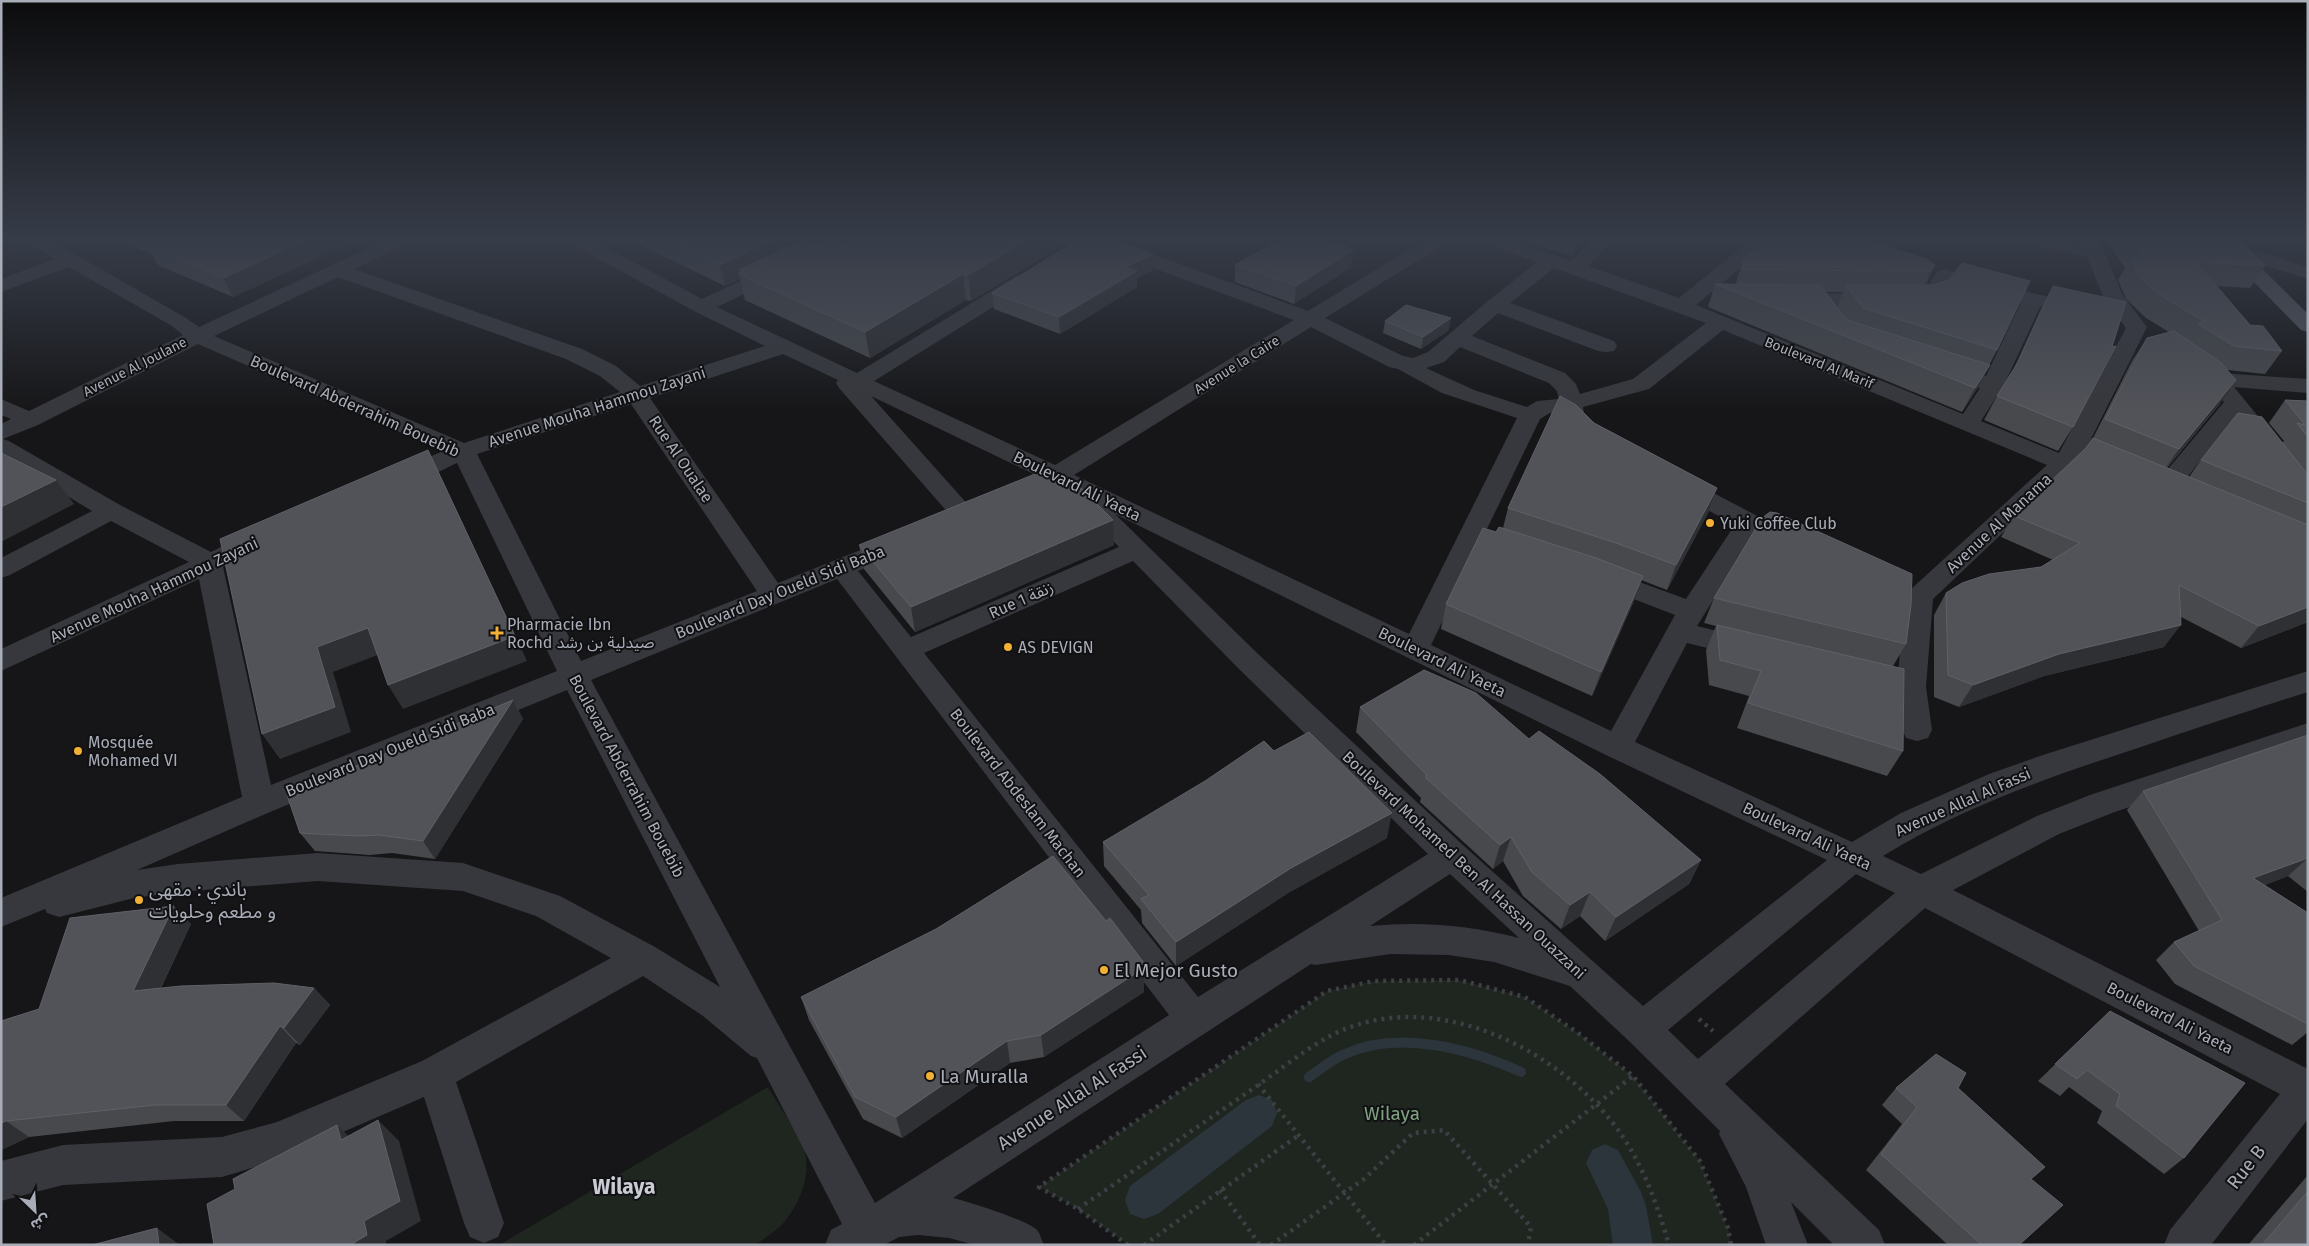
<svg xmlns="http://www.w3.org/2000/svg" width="2309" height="1246" font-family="'Fira Sans','Noto Sans Arabic',sans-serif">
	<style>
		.green { fill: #1e261f }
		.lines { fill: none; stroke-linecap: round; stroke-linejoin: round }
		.stream { stroke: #2c353c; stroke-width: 10 }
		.canal { fill: #2c353c; fill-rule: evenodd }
		.path-far1 { stroke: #3d3f44; stroke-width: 2.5; stroke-dasharray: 2 3; stroke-linecap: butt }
		.path { stroke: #3d3f44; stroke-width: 4.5; stroke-dasharray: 3 5; stroke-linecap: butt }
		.minor { fill: #37383d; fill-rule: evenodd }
		.major { fill: #53555c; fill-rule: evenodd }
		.wall { fill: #47494d; fill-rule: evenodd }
		.shaded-wall { fill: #2f3033 }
		.building { fill: #525359; stroke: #5f6168 }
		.poi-dot { fill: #f2b134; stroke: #111113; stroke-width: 2 }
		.labels { text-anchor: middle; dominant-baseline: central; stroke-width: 4; stroke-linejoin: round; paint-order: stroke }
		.far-street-label { font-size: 14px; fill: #a8adb8; stroke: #111113 }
		.street-label { font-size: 16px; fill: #a8adb8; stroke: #111113 }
		.poi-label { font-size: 16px; fill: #a8adb8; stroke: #111113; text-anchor: start }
		.near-poi-label { font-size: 19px; fill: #a8adb8; stroke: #111113; text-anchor: start }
		.near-street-label { font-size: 19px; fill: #a8adb8; stroke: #111113 }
		.near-park-label { font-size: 19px; fill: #7fa381; stroke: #111113 }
		.near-neighbourhood-label { font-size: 21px; font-weight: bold; fill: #c9ccd4; stroke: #111113 }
	</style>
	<rect width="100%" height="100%" fill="#161618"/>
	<path class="green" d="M1459,980L1525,997L1578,1033L1633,1076L1700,1161L1728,1228L1731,1245H1128L1078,1209L1039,1187L1327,991L1374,981Z
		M768,1087C779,1106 793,1125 802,1144C815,1171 798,1211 777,1229C770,1235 762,1240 755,1245H499Z"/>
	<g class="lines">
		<path class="stream" d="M1309,1077C1321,1069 1332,1059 1345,1054C1399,1029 1470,1049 1521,1072"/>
		<path class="canal" d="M1259,1095L1272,1100L1277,1113L1272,1126L1158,1214L1144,1219L1130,1214L1125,1200L1130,1186L1246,1100Z
			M1605,1144L1618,1150L1641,1192L1646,1206L1653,1245H1613L1608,1209L1586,1163L1592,1150Z"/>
		<path class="path-far1" d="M2275,238L2282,244"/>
		<path class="path" d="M1699,1019L1713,1031
			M1258,1084L1386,1245
			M1220,1190L1260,1245
			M1078,1209C1136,1169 1193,1130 1251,1090C1276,1073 1304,1050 1330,1036C1432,983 1563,1049 1623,1137C1645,1170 1658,1207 1669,1245
			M1128,1245L1078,1209L1039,1187L1327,991L1374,981L1459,980L1525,997L1578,1033L1633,1076L1700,1161L1728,1228L1731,1245
			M1144,1245L1299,1135
			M1271,1245L1364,1179L1413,1133L1444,1130L1531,1227L1528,1245
			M1414,1245L1633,1076"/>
		<path class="minor" d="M24,238H47L186,318L199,327L390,238H414L412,242L354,269L582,349L616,366L640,386L765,346L694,311L568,242L566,238H589L702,299L831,238H855L853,242L717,307L857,373L1016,276L1023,274L1030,276L1033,280L1030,284L874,381L1055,465L1294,320L1083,242L1081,238H1108L1308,311L1428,238H1450L1448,242L1325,318L1403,356L1413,358L1428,352L1488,301L1537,262L1481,242L1479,238H1506L1571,261L1595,238H1615L1588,266L1679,298L1748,242V238H1767L1770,241L1762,250L1696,305L1963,414L1980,388L1939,375L1936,370L1939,365L1947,363L1986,376L2021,303L1950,283L1937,302L1923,306L1793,305L1786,303L1783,299L1786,295L1793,293L1922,294L1938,271L1945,269L2036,294L2088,305L2091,309L2088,313L2081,315L2040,307L2004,385L1981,421L2059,453L2126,328L2103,296L2087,257L2021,242L2019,238H2054L2082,244L2080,238H2098L2123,296L2147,327L2087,447L2071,468L1933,599L1926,687L1932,730L1928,738L1917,741L1906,738C1889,706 1903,633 1907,596L1910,590L2047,465L1723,330L1649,389L1583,407L1584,414L1601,433L1597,438C1592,439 1587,441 1581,438C1574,434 1563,421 1561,413H1550L1540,419L1431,645L1611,731L1675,615L1595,584L1591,578L1595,572L1604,569L1686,599L1732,529L1737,526L1671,490L1668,485L1671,480L1680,477L1689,480L1763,519L1782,523L1801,531L1805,537L1801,543C1780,548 1771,529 1750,541L1697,626L1758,641L1762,648L1758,655L1748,658L1687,643L1635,742L1852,842L1901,813L1989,774L2043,755L2308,671V692C2251,710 2194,729 2138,748C2049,777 1962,807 1883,856L1921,874L2037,816L2090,795L2308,723V746L2112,813L2059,834L1953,890L2308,1069V1119L2211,1245H2164L2170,1230L2280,1094L1925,908L1725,1084L1879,1230L1885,1245H1834L1791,1202L1808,1245H1766L1746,1187L1719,1134L1720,1131L1629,1041L1570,986L1494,962L1449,955L1391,954L1315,965L1311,964L953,1198C969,1202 1027,1220 1037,1230C1040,1233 1042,1241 1044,1245H975L949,1238L918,1235L899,1237L884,1245H825L831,1230L842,1224L757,1058L751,1056L703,1016L643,976L456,1082L504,1223L498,1237L484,1243L470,1237L464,1223L424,1097L278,1160L222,1177L63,1185L1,1201V1161L63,1145L222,1137L277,1122L422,1061L611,958L536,916L463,891L318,881L178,892L134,898L59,917L47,913L45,909L1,927V898L242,797L199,579L1,671V649L189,562L111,521L10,575L1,578V558L92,511L1,456V424L11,419L1,415V399L29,411L183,335L172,326L69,267L1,292V279L55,259L26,242ZM1554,268L1706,323L1633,379L1580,394L1576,384L1565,373L1472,336L1498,313L1598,351L1606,352L1614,351L1617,346L1614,341L1510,303ZM338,277L566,359L600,376L620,392L464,443L214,336ZM1311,327L1389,367L1398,369L1442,393L1517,418L1409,634L1074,475ZM198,344L443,451L391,474L388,479L391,484C412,489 438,471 457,463L557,671L271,785L223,567L266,547L270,541L266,535C248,530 228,544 211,552L120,505L9,441L3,439L38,425ZM1460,347L1549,383L1557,391L1559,399L1537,401L1527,407L1474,390L1426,368L1444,362ZM783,354L838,380L836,383L839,388L957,523L966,525L975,523L979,517L871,396L1038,476L1033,482L1036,487L1045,490L1057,485L1078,495L1075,500L1078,505L1119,547L911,637L858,571L906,551L910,545L906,539L897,537L888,539L778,583L650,398ZM631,404L757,591L581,661L477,454ZM1115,514L1606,755L1827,860L1643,1006L1464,846L1256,652ZM1133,561L1236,666L1428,854L1198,997L924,653ZM837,579L1169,1015L875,1203L591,680ZM567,690L720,987L655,947L560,896L463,863L318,853L178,864L137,870L270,812ZM1450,874L1519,938C1470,925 1420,921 1370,926ZM1856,874L1895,893L1698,1059L1668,1030Z
			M2258,251L2308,267V279L2251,261L2248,257L2251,253Z
			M2201,360L2209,362L2220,373L2308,379V393L2234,387L2266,426L2308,483V509L2299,506L2236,417L2176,491L2167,494L2158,491L2155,486L2158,481L2224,402L2190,367L2193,362Z"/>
		<path class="major" d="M2211,238H2231L2308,314V332L2301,330Z"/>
	</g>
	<path class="wall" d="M121,238H361L233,297L158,265L152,254L125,244Z
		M626,238H784L786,248L836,250L1074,238L971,301L966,300L870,358L745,300L740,279L725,286Z
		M1525,238H1588L1572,256L1525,242Z
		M2105,238H2238L2265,266L2250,288L2217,286L2250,325L2282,351L2265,374L2228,370L2220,404L2167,468L2189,477L2201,460L2282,443L2284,441L2269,423L2285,400L2308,401V622L2241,648L2181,617L2164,647L2044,676L1959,707L1934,697V615L1946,593L2041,567L2053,560L2001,537L2014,516L2086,448L2093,438L2132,361L2147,338L2169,332L2146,318L2126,299L2118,280L2125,268Z
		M1153,254V270L1137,278V287L1060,334L994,309L992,293Z
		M1744,258L1935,265L1926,285L1997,350L1977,389L1962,412L1708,307L1715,284H1736L1737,279ZM1825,292H1843L1837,307Z
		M1235,265L1351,267L1294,304L1235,282Z
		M2053,286L2073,427L2058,451L1984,420L1997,396L2012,373L2041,309Z
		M1385,321L1449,330L1421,349L1383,333Z
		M1594,423L1717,488L1708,513L1667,590L1641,580L1634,601L1592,696L1441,629L1446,604L1496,532L1503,528L1508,508Z
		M859,545H1114L915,632L864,569Z
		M1714,598L1906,644L1893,666L1903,751L1887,776L1737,728L1749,696L1709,685L1706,650L1716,626L1704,623Z
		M513,700L523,719L435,859L392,853L370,855L315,851L300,833Z
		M1360,707L1529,739L1701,860L1689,884L1605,941L1580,916L1561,929L1523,896L1503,861L1493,869L1420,802L1421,798L1356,732Z
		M2308,735V892L2288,876L2265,885L2308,913V1032L2292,1045L2175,984L2156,960L2174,942L2199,931L2127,810L2143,791Z
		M1274,751L1387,838L1288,893L1176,966L1142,923L1141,910L1104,866L1103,842Z
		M1106,921L1144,963V992L1044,1057L1010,1063L902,1138L863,1119L809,1020L801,997Z
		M191,924L161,988H314L330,1005L300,1045L296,1043L244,1121H174L29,1137L1,1150V1021L39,1009Z
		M2110,1011L2184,1158L2164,1174L2097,1123L2102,1111L2069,1087L2060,1096L2038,1081Z
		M1896,1088H1958L2031,1179L2019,1245H1948L1866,1170L1902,1124L1882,1105Z
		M2308,1175V1245H2248Z"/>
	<path class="shaded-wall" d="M311,238H361L233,297L223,278Z
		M778,238H784L788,256L743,272L739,270L740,279L725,286L720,265Z
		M1031,238H1074L971,301L968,275Z
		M1581,238H1588L1572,256L1575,245Z
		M1353,250L1351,267L1294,304L1296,286Z
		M1153,254V270L1137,278V287L1060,334L1059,317L1126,267Z
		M1935,265L1926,286L1921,292L1931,271Z
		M963,274L966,300L870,358L865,332Z
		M1451,318L1449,330L1421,349L1423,337Z
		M1990,365L1977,389L1962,412L1975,388Z
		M2236,380L2220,404L2162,473L2179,449Z
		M428,450L527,661L403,709L388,685Z
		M56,480L74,504L1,542V507Z
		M1717,488L1708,513L1667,590L1676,565Z
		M1113,520L1114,545L915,632L911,607Z
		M1643,576L1634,601L1592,696L1601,672Z
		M2308,607V622L2241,648L2259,626Z
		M2181,625L2164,647L2044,676L1959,707L1973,685L2059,654Z
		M368,628L383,653L333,672L351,732L280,759L262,734L317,647Z
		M513,700L523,719L435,859L423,841Z
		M1392,813L1387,838L1288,893L1176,966V942L1291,868Z
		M1511,837L1503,861L1493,869L1500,845Z
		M2308,858L2288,876L2235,896L2253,878Z
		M1701,860L1689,884L1605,941L1616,917Z
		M1590,892L1580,916L1561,929L1570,905Z
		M174,906L191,924L151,1008L133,991Z
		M1144,963V992L1044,1057L1041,1035Z
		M314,988L330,1005L300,1045L284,1028Z
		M280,1026L296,1043L244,1121L226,1105Z
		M1007,1041L1010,1063L902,1138L896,1117Z
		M378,1120L399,1141L421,1221L386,1241V1245H350L364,1221Z
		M6,1121L29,1137L1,1150V1123Z
		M337,1125L359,1146L341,1140Z
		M157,1228L180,1245H159Z"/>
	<path class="building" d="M148,238H311L223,278L147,246L159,242Z
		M662,238H778L720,265Z
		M859,238H1031L968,275L963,274L865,332L738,274L743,272L739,270L803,240L836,250Z
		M1081,238H1109L1153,254L1126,267L1137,271L1059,317L992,293Z
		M1283,238H1322L1353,250L1296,286L1235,265Z
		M1552,238H1581L1575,245Z
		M1771,238H1860L1926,259L1935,265L1931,271L1743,270L1744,258Z
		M2133,238H2238L2265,266L2196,262L2250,325L2263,326L2282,351L2234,346L2198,324L2205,322L2160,295L2139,276L2131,258L2148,259Z
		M1962,263L2030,281L1997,350L1863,308L1846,285H1934L1949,280Z
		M1715,284L1820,285L1847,320L1990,365L1975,388Z
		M2053,286L2126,302L2112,347L2116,346L2073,427L1997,396L2018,362Z
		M1406,305L1451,318L1423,337L1385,321Z
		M2174,331L2220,362L2236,380L2179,449L2105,419L2147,338Z
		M1560,396L1576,405L1594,423L1717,488L1676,565L1616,543L1508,508Z
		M2285,400L2308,401V437L2297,423L2305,425Z
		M2238,413L2262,417L2308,475V503L2201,460Z
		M2093,438L2308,525V607L2259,626L2179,585L2181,625L2059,654L1973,685L1948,675L1946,593L1962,583L1989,574L2041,567L2080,543L2014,516L2086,448Z
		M428,450L515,636L388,685L368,628L317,647L335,707L262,734L220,539Z
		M1,453L56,480L1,507Z
		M1035,474L1072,479L1113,520L911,607L859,545Z
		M1770,512L1777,513L1912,574L1911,605L1906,644L1714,598L1762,518Z
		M1499,527L1596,558L1643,576L1601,672L1446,604L1483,528L1496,532Z
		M1717,625L1904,669L1903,751L1748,703L1761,671L1720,660Z
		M1424,670L1476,693L1529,739L1539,731L1600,774L1701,860L1616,917L1590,892L1570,905L1532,872L1511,837L1500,845L1426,778V774L1360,707Z
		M513,700L423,841L379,835L357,836L300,833L287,795Z
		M1309,732L1392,813L1291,868L1176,942L1141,899L1149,895L1103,842L1205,781L1264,741L1274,751Z
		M2308,735V858L2253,878L2308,913V1024L2194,966L2174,942L2222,920L2143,791Z
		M1053,856L1106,921L1110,918L1144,963L1141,965L1144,968L1041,1035L1007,1041L896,1117L855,1097L801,997L936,929Z
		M174,906L133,991L181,986L274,983L314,988L284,1028L280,1026L226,1105H155L6,1121L1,1123V1021L39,1009L70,918Z
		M2110,1011L2245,1083L2184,1158L2116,1106L2120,1094L2087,1070L2077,1079L2055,1064Z
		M1936,1054L1966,1073L1958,1088L2045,1167L2031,1179L2063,1205L2019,1245H1982L1881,1154L1917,1107L1896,1088Z
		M378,1120L400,1201L364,1221L367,1235L350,1245H214L207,1204L235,1189L233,1179L337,1125L341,1140Z
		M2308,1191V1245H2262Z
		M157,1228L159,1245H92Z"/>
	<linearGradient id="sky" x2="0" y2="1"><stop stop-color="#0c0c0d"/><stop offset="0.58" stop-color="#363c48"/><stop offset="1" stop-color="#363c48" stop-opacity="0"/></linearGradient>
	<rect width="2309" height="412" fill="url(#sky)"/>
	<g class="poi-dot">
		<circle cx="1710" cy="523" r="5"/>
		<path d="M494.5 625.5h5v5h5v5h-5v5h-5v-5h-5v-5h5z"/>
		<circle cx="1008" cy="647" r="5"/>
		<circle cx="78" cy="751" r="5"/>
		<circle cx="139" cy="900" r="5"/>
		<circle cx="1104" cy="970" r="5"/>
		<circle cx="930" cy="1076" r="5"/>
	</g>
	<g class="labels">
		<g class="far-street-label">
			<text transform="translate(1819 363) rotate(22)">Boulevard Al Marif</text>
			<text transform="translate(1237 365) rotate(-32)">Avenue la Caire</text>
			<text transform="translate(135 367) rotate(-27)">Avenue Al Joulane</text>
		</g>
		<g class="street-label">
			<text transform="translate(355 406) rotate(24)">Boulevard Abderrahim Bouebib</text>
			<text transform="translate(597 407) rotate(-18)">Avenue Mouha Hammou Zayani</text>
			<text transform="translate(681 459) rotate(56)">Rue Al Oualae</text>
			<text transform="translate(1077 486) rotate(26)">Boulevard Ali Yaeta</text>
			<text transform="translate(1999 523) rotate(-43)">Avenue Al Manama</text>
			<text transform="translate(154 590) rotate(-25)">Avenue Mouha Hammou Zayani</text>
			<text transform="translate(780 592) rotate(-22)">Boulevard Day Oueld Sidi Baba</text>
			<text transform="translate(1021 600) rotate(-24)">Rue 1 زنقة</text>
			<text transform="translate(1442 662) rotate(26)">Boulevard Ali Yaeta</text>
			<text transform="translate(390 750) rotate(-22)">Boulevard Day Oueld Sidi Baba</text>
			<text transform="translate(627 776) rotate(62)">Boulevard Abderrahim Bouebib</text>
			<text transform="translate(1018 793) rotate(52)">Boulevard Abdeslam Machan</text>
			<text transform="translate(1963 802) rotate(-24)">Avenue Allal Al Fassi</text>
			<text transform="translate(1807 836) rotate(25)">Boulevard Ali Yaeta</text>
			<text transform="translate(1464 865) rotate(43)">Boulevard Mohamed Ben Al Hassan Ouazzani</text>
			<text transform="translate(2170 1018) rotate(27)">Boulevard Ali Yaeta</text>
		</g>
		<g class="poi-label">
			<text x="1720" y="523">Yuki Coffee Club</text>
			<text x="507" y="624">Pharmacie Ibn<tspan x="507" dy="18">Rochd صيدلية بن رشد</tspan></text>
			<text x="1018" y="647">AS DEVIGN</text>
			<text x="88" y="742">Mosquée<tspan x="88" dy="18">Mohamed VI</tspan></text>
		</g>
		<g class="near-poi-label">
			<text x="149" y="889">باندي : مقهى<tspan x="149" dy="22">و مطعم وحلويات</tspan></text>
			<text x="1114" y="970">El Mejor Gusto</text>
			<text x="940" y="1076">La Muralla</text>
		</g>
		<g class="near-street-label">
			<text transform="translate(1072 1098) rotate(-33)">Avenue Allal Al Fassi</text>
			<text transform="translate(2246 1167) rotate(-52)">Rue B</text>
		</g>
		<g class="near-park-label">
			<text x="1392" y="1113">Wilaya</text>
		</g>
		<g class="near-neighbourhood-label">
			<text x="624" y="1187">Wilaya</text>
		</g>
	</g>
	<rect width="2309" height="1246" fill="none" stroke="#a8adb8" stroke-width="5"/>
	<g transform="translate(35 1211) rotate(155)" stroke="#111113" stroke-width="4" paint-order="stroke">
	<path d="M0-4L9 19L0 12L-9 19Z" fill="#a8adb8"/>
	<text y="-8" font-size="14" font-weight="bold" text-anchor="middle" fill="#a8adb8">ش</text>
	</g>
</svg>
